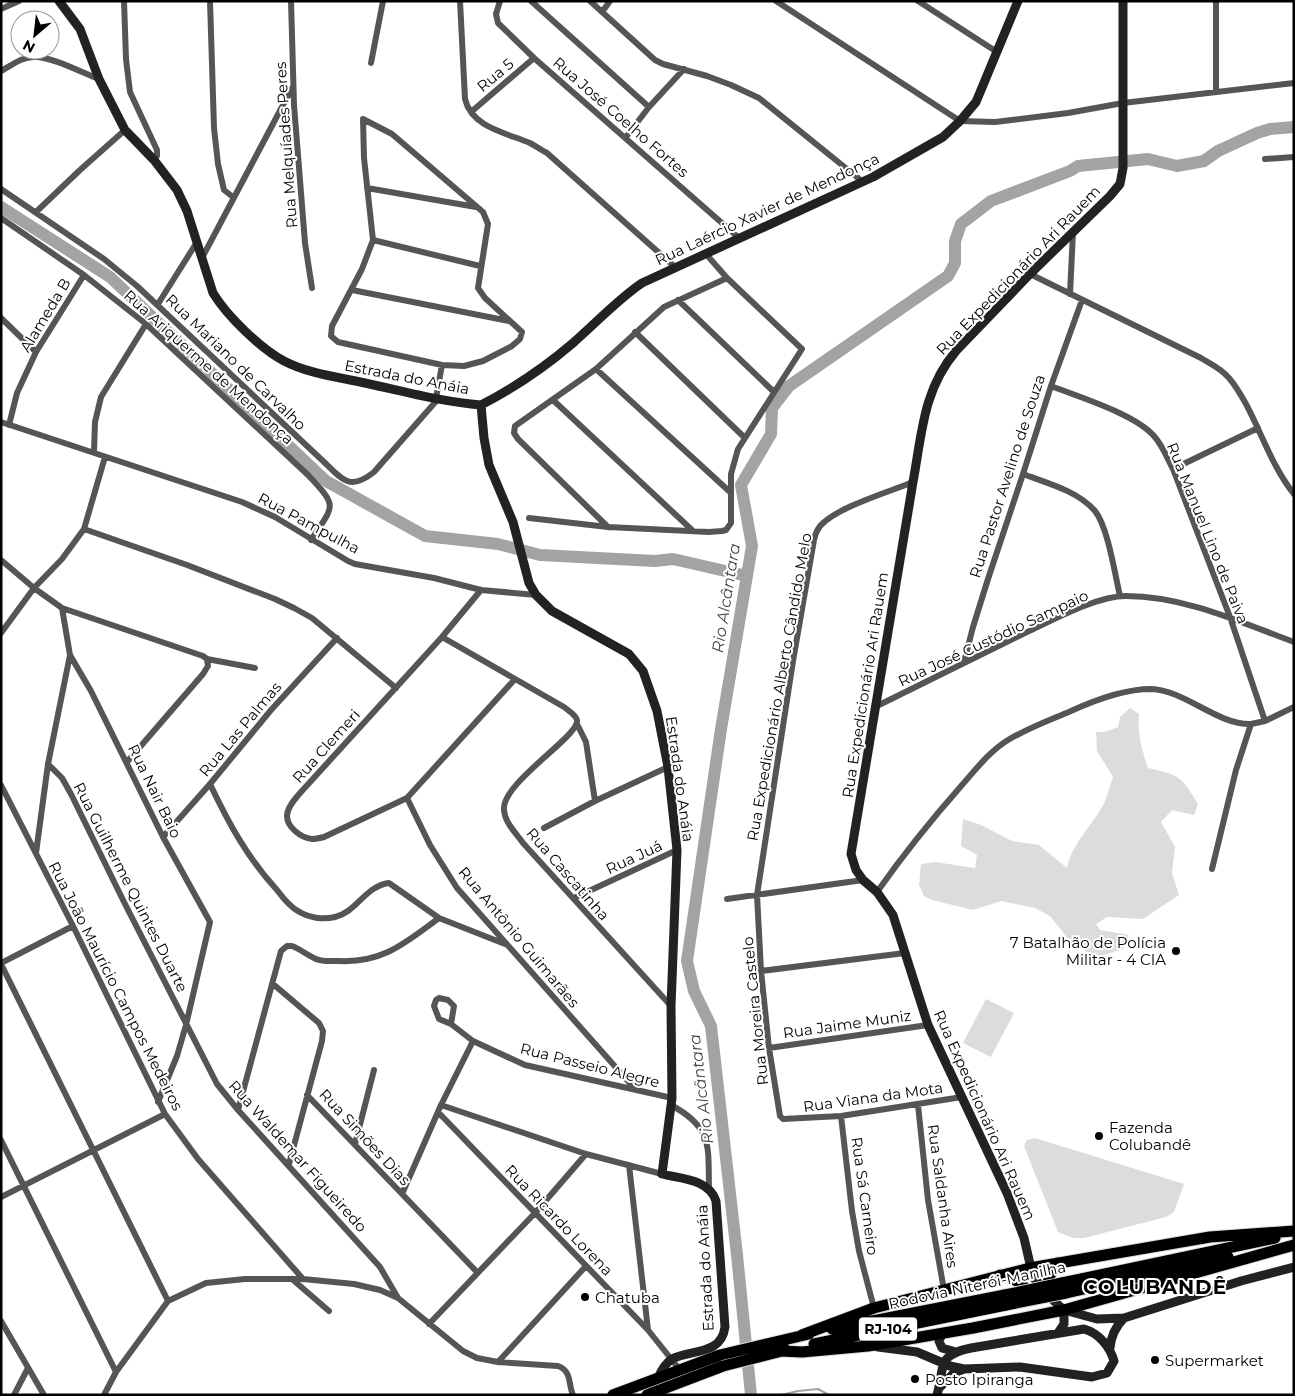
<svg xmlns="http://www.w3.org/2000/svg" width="1295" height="1396" font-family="Montserrat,sans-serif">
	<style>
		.green { fill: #dcdcdc }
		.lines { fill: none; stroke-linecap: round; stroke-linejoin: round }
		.stream { stroke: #a3a3a3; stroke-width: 2 }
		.river { stroke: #a3a3a3; stroke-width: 12 }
		.highway-casing { stroke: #dbdbdb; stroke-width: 13 }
		.street { stroke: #555; stroke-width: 6 }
		.secondary { stroke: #222; stroke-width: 9 }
		.highway { stroke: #000; stroke-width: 11 }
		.highway-bridge-casing { stroke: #dbdbdb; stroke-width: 13; stroke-linecap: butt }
		.highway-bridge { stroke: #000; stroke-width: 11 }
		.poi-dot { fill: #000; stroke: #fff; stroke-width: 2 }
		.labels { text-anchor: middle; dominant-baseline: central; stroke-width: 4; stroke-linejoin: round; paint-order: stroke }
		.shield { fill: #fff; stroke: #4c4c4c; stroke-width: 1 }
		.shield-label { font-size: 14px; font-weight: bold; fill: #000 }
		.street-label { font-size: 15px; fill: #000; stroke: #fff }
		.poi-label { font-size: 15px; fill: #000; stroke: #fff; text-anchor: start }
		.water-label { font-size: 16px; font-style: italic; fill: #444; stroke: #fff }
		.district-label { font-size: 20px; font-weight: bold; letter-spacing: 1px; fill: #000; stroke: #fff }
	</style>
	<rect width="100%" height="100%" fill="#fff"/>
	<path class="green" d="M1130,708L1139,714C1137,733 1142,750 1148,768C1180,775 1181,776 1198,804L1194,815L1172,810L1161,822L1175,847L1172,873L1179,895L1143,919L1107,917L1096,924L1100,930L1129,935L1123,949L1098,957L1073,945L1050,916L1035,908L1001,901L973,910L932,900L924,896L919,885L921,864L935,862L975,868L977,855L961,846L963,819L981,825L1012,841L1039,845L1067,868C1072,844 1090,828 1102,807C1107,799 1109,787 1113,777L1097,751L1096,732H1104L1118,727L1120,717Z
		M986,999L1014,1013L991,1057L963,1043Z
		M1035,1138L1184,1184L1174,1212L1166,1217L1084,1238H1073L1058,1232L1024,1146L1027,1140Z"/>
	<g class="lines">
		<path class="stream" d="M781,1395L798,1391L818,1389L829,1395"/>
		<path class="river" d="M1,207L110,277L326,481L425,536L498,544L540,555L655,561L673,559L747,576
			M751,1395L737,1255L711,1026L694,991L687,961L721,729L752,546L741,485L771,434L772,408L789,386L948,276L955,263V241L961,224L991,201L1070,171L1078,166L1148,159L1177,166L1204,161L1218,151L1257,133L1270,129L1294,127"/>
		<defs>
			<path id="highway" d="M1000,1275C1014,1279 1023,1281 1029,1296
				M1062,1283L1275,1238
				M1066,1293L1228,1257
				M1047,1294L1049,1277L1057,1263
				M832,1329L1005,1295
				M802,1335L874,1308L1030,1268L1210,1237L1294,1231
				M814,1344L1006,1305
				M781,1351L802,1352L868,1346L973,1328L1064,1310L1294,1245
				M613,1395L720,1355L809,1334
				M647,1395L723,1366L786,1350"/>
		</defs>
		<use href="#highway" class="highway-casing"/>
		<path class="street" d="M124,1L126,59L130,92L157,150V156L154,160
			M210,1L214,128L218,164L224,190L233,197
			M291,1L294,105L305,243L312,288
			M460,1L465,99C472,128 507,133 530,143C536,146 541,150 547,153L675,267
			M500,1L496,14L498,23L534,58L739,238
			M531,1L649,107
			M590,1L655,60L663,64L707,76L731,85L759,98L863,182
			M776,1L960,121L995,122L1068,113L1123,103L1294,83
			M918,1L997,52
			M1216,1V91
			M1,9L19,1
			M602,12L610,1
			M371,63L383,1
			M1,71C12,65 22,57 34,57C50,56 83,73 99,79
			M471,112L534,58
			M363,119L392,134L483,212L488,224L478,288L485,298L522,332L520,339L512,346L483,361L464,366L442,365L338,342L331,336L332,326L362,269L373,240L364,158Z
			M626,137L649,107L684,69
			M1265,159L1294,157
			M367,188L476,207
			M1,189L104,259L137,286L323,461C342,479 349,492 374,472L438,399
			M36,212L80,170L125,130
			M1,218L84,275L146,324L308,475C338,507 335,504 311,540
			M373,240L480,266
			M202,258L292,88
			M1030,274L1201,358C1211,364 1222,369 1229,378C1236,386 1241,395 1246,404C1262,434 1273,468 1294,494
			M352,290L509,321
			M1070,294L1073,232
			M678,300L774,392
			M158,304L197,242
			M1,318L36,352
			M635,332L745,438
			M596,369L730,492
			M1051,386C1079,397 1135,414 1154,436C1163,446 1167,458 1173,469L1230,617L1265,721
			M436,398L442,365
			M553,400L692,530
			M1,422L242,502L275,517L348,561L355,564L434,578L481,590L536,595
			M9,425L17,393L36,352L84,275
			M94,452L95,422L101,397L146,324
			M1173,469L1258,428
			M1023,474C1047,483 1078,491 1095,511C1108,527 1115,575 1120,596
			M913,482C889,492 837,507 820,526C817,530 815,535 814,540L793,661L757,895L761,971L769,1048L780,1116L783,1119L841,1116L962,1097
			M529,518L608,527L709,532L722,531L726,530L731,523V474L738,449L802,349L727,278L706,254
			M608,527L518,439L514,433L515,426L596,369L664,307L727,278
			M84,529L187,565L275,599L294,608L312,618L396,688
			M1,560L34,588L62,608L203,656L207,659L208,666L203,674L127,762
			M1,633L34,588L62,559L84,529L105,457
			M442,637L564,707C569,711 576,715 577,720C580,736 501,783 504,810C505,823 516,833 523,843L671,1006
			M70,655L91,691L163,837L210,922L186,1025L177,1056L158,1102
			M207,659L255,668
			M964,662L973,627L988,579L1023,474L1051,386L1082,300
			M515,679L407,798L430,845L457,888L635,1089
			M877,706C925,682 974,658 1023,634C1051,621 1096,596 1126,596C1184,596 1240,622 1294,642
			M577,724L586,742L595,801
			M48,764L62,778L71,794L124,902L217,1084L238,1110L380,1267L398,1298
			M210,784C229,824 247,857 277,890C283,898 290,907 298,911C309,918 323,920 335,917C357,912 365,886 389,883L439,918L505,944
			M1,785L73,926L165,1114L198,1159L303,1279
			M407,798L324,837C320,838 316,839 312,839C301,838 287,827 287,816C287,807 296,798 301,792L442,637L481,590
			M544,828L595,801L668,767
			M163,837L210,784L271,710L337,638
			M36,853L48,764L70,655L62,608
			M1212,869L1236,770L1251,724L1265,721L1294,707
			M877,892C903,855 932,819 962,785C976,769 990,751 1008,740C1028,728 1050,720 1071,711C1095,700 1124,689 1151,689C1185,690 1217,725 1251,724
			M574,898L677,850
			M727,899L863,880
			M1,963L73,926
			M1,964L168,1301
			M761,971L905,953
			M273,984L319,1023L323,1031L322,1041L289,1164
			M451,1024L454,1006L448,1000L439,998L436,1000L434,1006L439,1019L451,1024L473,1041L525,1065L672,1098
			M769,1048L928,1025
			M307,1095L477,1272
			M441,1105L586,1154L662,1174
			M671,1105C713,1128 708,1145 709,1188
			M918,1105L928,1200L944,1290
			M238,1110L281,951L287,946H292C300,949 307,955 316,959C323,962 331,961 339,961C383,963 405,943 439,918
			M438,1112L648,1330L680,1370
			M841,1116L852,1211L859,1251L874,1308
			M1,1140L116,1372
			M355,1144L374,1070
			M629,1165L648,1330
			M402,1194L441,1105L473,1041
			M1,1197L165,1114
			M292,1279L329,1311
			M1,1321L44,1395
			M429,1324L535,1213L586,1154
			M498,1362L586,1266
			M14,1395L28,1368
			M104,1395L116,1372L168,1301L206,1283L245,1279H303L354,1284L380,1290L398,1298L463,1351L477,1358L498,1362L558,1366C572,1371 568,1384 573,1395"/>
		<path class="secondary" d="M59,1L80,29L99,79L125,130L154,160L177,190L187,211L213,293C227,316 261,349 284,361C309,374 338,377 365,383C403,391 442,402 481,405
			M1123,1V168L1120,184L1110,196L1030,274L956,351C923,390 922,433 913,482L851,854L856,870L863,880L877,892L893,915L928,1025L1007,1193L1024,1238L1033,1277L1054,1301L1064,1310L1097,1319L1124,1318L1241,1281L1294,1267
			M481,405L484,438L489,465L513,522L529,583L536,595L552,611L629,654L643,671L657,711L668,767L677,850L671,1006L672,1098L662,1174C681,1179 709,1179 716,1201L725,1327C721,1356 691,1349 672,1359C666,1363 661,1371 658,1378
			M481,405C514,388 545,367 573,343C596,323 617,300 642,283L873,177L943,137L960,121L976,102L1018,1
			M1058,1333L1064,1324V1310
			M942,1334L939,1341L942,1348L956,1352
			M878,1347L917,1352L950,1366L964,1369
			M1110,1348C1111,1336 1115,1327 1124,1318
			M937,1395C945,1367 936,1355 971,1348L1084,1329C1099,1333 1110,1347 1114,1361L1107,1373L1092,1377L1020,1367L964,1369L954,1373L939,1388"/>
		<use href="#highway" class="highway"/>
		<defs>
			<path id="highway-bridge" d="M1005,1295L1062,1283
				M1006,1305L1066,1293"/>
		</defs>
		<use href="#highway-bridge" class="highway-bridge-casing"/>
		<use href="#highway-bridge" class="highway-bridge"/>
	</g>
	<g class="poi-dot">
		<circle cx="1176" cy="951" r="5"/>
		<circle cx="1099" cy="1136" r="5"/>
		<circle cx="585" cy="1297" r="5"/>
		<circle cx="1155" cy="1360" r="5"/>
		<circle cx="915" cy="1379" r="5"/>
	</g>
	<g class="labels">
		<rect class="shield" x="859" y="1317.5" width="58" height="23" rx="4"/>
		<g class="shield-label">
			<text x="888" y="1329">RJ-104</text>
		</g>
		<g class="street-label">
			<text transform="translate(495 75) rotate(-40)">Rua 5</text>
			<text transform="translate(621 117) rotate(41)">Rua José Coelho Fortes</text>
			<text transform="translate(286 145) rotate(-94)">Rua Melquíades Peres</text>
			<text transform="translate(767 209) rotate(-25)">Rua Laércio Xavier de Mendonça</text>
			<text transform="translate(1018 270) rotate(-46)">Rua Expedicionário Ari Rauem</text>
			<text transform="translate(45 315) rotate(-59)">Alameda B</text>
			<text transform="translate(236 362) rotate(44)">Rua Mariano de Carvalho</text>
			<text transform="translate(209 367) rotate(42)">Rua Ariquerme de Mendonça</text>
			<text transform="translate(407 377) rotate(11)">Estrada do Anáia</text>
			<text transform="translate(1007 476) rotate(-72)">Rua Pastor Avelino de Souza</text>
			<text transform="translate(309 523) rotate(28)">Rua Pampulha</text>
			<text transform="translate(1208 533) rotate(68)">Rua Manuel Lino de Paiva</text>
			<text transform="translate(993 638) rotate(-25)">Rua José Custódio Sampaio</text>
			<text transform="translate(865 685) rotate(-81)">Rua Expedicionário Ari Rauem</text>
			<text transform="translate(779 687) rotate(-80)">Rua Expedicionário Alberto Cândido Melo</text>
			<text transform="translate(240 729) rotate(-50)">Rua Las Palmas</text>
			<text transform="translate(326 746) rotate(-48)">Rua Clemeri</text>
			<text transform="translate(680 779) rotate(82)">Estrada do Anáia</text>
			<text transform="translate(155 791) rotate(64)">Rua Nair Baio</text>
			<text transform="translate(634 857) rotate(-25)">Rua Juá</text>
			<text transform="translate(568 874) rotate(49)">Rua Cascatinha</text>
			<text transform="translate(131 887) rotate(63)">Rua Guilherme Quintes Duarte</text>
			<text transform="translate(519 937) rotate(50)">Rua Antônio Guimarães</text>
			<text transform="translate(116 986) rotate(63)">Rua João Maurício Campos Medeiros</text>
			<text transform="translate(755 1011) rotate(-96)">Rua Moreira Castelo</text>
			<text transform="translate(847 1024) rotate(-8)">Rua Jaime Muniz</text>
			<text transform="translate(590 1065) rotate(14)">Rua Passeio Alegre</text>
			<text transform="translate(873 1097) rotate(-8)">Rua Viana da Mota</text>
			<text transform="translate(985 1115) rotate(66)">Rua Expedicionário Ari Rauem</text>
			<text transform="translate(365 1137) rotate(47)">Rua Simões Dias</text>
			<text transform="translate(298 1156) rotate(48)">Rua Waldemar Figueiredo</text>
			<text transform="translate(865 1196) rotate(82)">Rua Sá Carneiro</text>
			<text transform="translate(943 1196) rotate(82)">Rua Saldanha Aires</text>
			<text transform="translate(559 1220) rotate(46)">Rua Ricardo Lorena</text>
			<text transform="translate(705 1268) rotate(-93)">Estrada do Anáia</text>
			<text transform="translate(977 1285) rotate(-12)">Rodovia Niterói-Manilha</text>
		</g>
		<g class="poi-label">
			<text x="1166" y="942" text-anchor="end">7 Batalhão de Polícia<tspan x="1166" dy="17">Militar - 4 CIA</tspan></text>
			<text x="1109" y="1127">Fazenda<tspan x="1109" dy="17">Colubandê</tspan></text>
			<text x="595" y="1297">Chatuba</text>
			<text x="1165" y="1360">Supermarket</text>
			<text x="925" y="1379">Posto Ipiranga</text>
		</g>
		<g class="water-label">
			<text transform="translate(726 598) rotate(-81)">Rio Alcântara</text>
			<text transform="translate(701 1089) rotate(-97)">Rio Alcântara</text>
		</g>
		<g class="district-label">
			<text x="1155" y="1287">COLUBANDÊ</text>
		</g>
	</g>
	<rect width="1295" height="1396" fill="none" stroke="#000000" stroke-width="5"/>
	<g transform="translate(35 35) rotate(208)"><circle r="24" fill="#ffffff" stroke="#999999"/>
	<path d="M0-4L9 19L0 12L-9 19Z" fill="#000000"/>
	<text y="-8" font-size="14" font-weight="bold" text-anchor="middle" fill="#000000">N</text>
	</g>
</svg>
